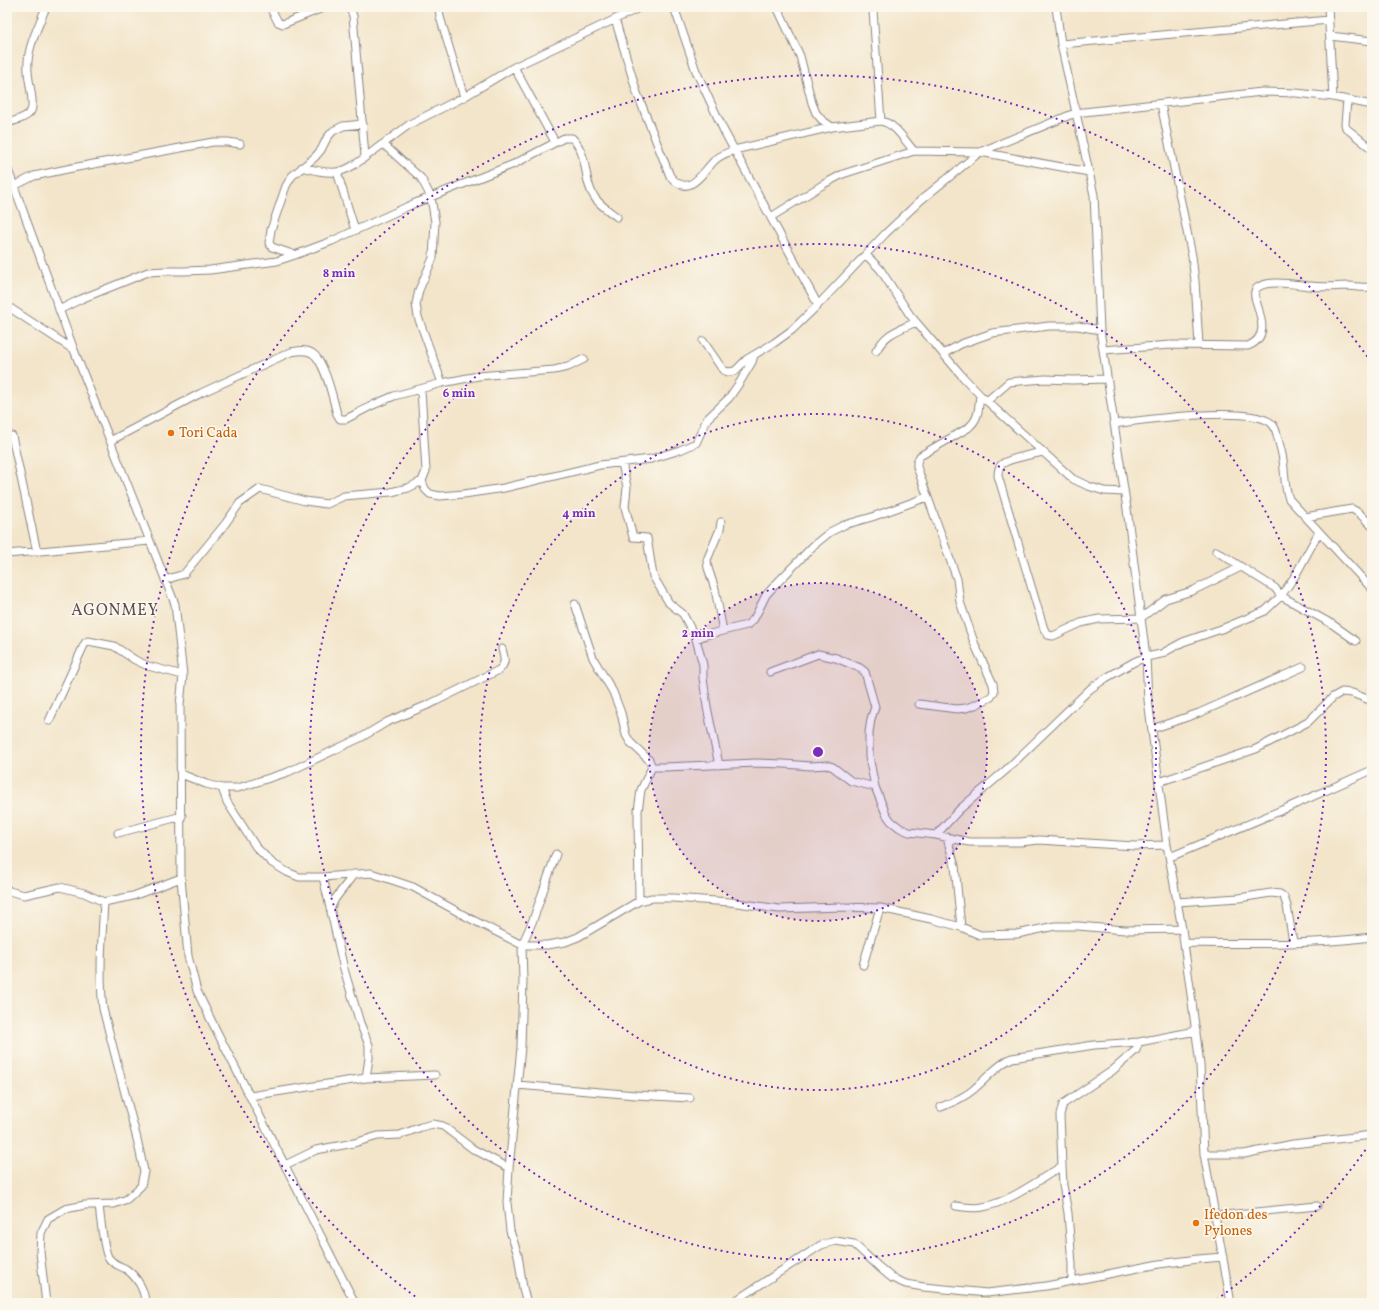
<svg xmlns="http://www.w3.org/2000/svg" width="1379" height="1310" font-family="Vollkorn,serif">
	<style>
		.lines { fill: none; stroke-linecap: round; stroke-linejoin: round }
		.street-casing { stroke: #8a8482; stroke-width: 9 }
		.street { stroke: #fff; stroke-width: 7 }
		.ring { fill: none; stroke: #7b2cbf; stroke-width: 2; stroke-dasharray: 2 4 }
		.food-dot { fill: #e8710a; stroke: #fbf7ec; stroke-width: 1.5 }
		.labels { text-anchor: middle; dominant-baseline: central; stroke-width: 3.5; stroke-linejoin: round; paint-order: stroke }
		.food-label { font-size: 14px; fill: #c56008; stroke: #fbf7ec; text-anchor: start }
		.quarter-label { font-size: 16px; letter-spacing: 1px; fill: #5b4d53; stroke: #fbf7ec }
		.centre { fill: #7b2cbf; stroke: #fbf7ec; stroke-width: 2 }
		.ring-label { font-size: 12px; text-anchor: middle; font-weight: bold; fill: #7b2cbf; stroke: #fbf7ec; stroke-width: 3.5; stroke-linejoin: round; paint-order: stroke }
	</style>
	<rect width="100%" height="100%" fill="#fbf7ec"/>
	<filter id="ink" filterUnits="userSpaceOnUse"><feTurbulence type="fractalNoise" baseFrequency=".025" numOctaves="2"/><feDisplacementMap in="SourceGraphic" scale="8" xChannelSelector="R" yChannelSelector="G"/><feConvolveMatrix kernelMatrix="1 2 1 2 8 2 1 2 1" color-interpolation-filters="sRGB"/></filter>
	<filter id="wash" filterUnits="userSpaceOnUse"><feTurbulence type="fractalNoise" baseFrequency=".012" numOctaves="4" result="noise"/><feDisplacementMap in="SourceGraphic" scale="16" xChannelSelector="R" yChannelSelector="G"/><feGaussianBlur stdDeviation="0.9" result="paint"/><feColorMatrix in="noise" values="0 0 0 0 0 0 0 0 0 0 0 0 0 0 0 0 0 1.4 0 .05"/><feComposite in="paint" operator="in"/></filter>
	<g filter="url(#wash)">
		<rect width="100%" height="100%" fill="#f3e5ca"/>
	</g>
	<g filter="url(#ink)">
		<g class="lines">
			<defs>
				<path id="street" d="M270,7L278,22L283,24L325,7
					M350,7L353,16L365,156
					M439,7L440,17L464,97
					M674,7L696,71L724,131L818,305
					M777,7L800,56L812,103L816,113L822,120L832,127L881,121C896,124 904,140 914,151L980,152L1089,172
					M874,7L873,11L881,121
					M1056,7L1061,44L1094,195L1100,330L1103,350L1127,509L1146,657L1148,700L1167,845L1182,929L1192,1002L1200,1065L1204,1154L1231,1303
					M1328,7L1333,97
					M615,19L637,93L670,176C689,199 701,174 714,161C720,155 727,153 734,150L832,127
					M1330,36L1372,41
					M1061,44L1329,20
					M514,67L555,142
					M1347,100L1345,124L1346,128L1372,149
					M1161,104L1192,256L1195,281L1199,345
					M7,123C14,121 27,118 31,111C35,103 28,81 28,71C26,49 38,28 46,7
					M7,167L74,350
					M302,167C313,170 324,173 336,172C351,171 371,152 383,144
					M337,172L355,230
					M14,186L34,176L72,168L213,142H228L240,144
					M771,217L824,184L843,174L914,151
					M295,255L272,247L269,243L271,230L286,186L292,176L315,157L321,150L327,138L333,131L343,126L363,124
					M866,255L880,269L910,315L963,377L980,395L1073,479L1088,486L1104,491L1124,492
					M7,306L74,350L175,604L183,675L180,705L181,878L188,956L197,991L212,1022L355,1303
					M59,310L81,299L148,272L166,271H184L210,270L277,261L295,255L332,241L413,204L514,164L564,138H572C590,156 582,180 595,198C601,206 609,211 617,217
					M703,341L723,370L728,372L735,371L747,359L774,343L792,330L818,305L885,234L921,200L980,152L1075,113L1262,92L1296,93L1333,97L1372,105
					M1103,350L1171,345L1248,346C1268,338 1262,320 1257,304C1255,299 1253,293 1256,289C1265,278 1298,285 1310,286C1323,288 1337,286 1350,286C1358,287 1365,288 1372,287
					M876,351C887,332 897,331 916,322
					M943,354L961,344L992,333L1049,326H1078L1100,330
					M442,383L418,317L416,304L419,290L433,258L435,222L431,197L421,178L383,144L410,124L464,97L514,67L641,7
					M987,401L1009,382L1045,379L1072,380L1107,379
					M1114,424C1141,420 1257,404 1273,425C1276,429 1277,434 1278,439C1280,446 1282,453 1283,460C1285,473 1284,486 1289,499L1372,589
					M12,436L37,552
					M110,441L201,393L291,352C298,351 305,349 312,353C325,361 333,399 337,414L340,419H346L373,405L394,396L442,383L478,376L554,370L568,367L584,359
					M1043,452C1033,454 1009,459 1002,464C998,467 998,472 998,476L1044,629L1048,635L1053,636L1081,623L1099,619L1141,618L1166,599L1192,591L1241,567
					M622,463L627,487L625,507L633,537L647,538L653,576L669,603L683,614L696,639
					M422,481L425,489L430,494L440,496L464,494L504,488L600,465L651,459L680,450L696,443L707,419L729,398L740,382L752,362L754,355
					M1305,517L1352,509L1359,513L1372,526
					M721,522L720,529L707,560L708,568L715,589L723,631
					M1216,551L1275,588L1281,596L1295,576L1319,532
					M7,554L150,541
					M165,580L184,574L225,524L240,503L260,489L305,501L327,504L344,496L391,492L408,488L422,481L426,471L421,390
					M575,604L593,658L613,692L621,713L626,735L630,742L649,760L652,767
					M770,672L818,654L836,658L860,668L865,672L875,707L871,719L869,733V756L875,787L886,814L891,821L900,828L909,832L936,835L969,842H1020L1039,840L1135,846L1167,845
					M919,704L957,709L966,708L975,705L991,697L994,692L993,684L975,645L960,602L957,579L917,467V462L920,456L968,428C980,418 978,409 980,395
					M49,721L85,643L88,641L114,646L135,660L148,666L183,675
					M1152,729L1199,713L1303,667
					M719,765L707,707L703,678V665L696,639L706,635L747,625L754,619L766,595L777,583L814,545L830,532L844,525L872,517L927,497
					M181,774L206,784L222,788L227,802L256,847L272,863L287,872L299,877H323L371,873L413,887L469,918L522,945H547L565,942L578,937L639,901L652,898H673L730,902L779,909L841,907L880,908L931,919L961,927L980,935L1017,934L1055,926H1078L1125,930L1182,929
					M1159,782L1256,749L1308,722L1333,697L1342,692L1352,693L1372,701
					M222,788H238L288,772L362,737L387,722L430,704L499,670C507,662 504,658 502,649
					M118,833L182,816
					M936,835L960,809L1006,770L1090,689L1106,678L1134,662L1146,657L1161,654L1183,642L1224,628L1265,611L1281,596L1332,624L1356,641
					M947,838L955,866L961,927
					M1170,857L1289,807L1372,770
					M323,877L344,969L360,1023L369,1045V1058L366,1078
					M7,889L9,891L24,895L60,887L84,893L104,902L133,896L181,878
					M639,901L638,811L641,790L652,767H665L756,763L784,764L811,766L827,765L833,767L851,781L875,787
					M1177,902L1239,898L1271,893L1280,894L1284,897L1287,906L1293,942
					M330,909L335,899L354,874
					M1184,943C1246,944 1310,945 1372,937
					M863,965L880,908
					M517,1085L636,1095L690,1098
					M250,1096L366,1078L435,1075
					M941,1107C953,1102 965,1097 974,1089C986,1079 998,1064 1012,1058L1094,1045L1139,1042L1196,1031
					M1204,1154H1244L1293,1144L1372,1135
					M285,1165L316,1150L354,1143L378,1136L400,1135L421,1127L433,1124L443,1126L473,1149L509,1168
					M99,1205C100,1216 104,1250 108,1257C113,1265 119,1265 126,1269C137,1277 145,1290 145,1303
					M956,1206C965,1207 974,1209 983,1207C1010,1202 1039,1180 1062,1166
					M1215,1216L1317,1206
					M1072,1281V1264L1068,1213L1063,1185L1062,1166L1060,1115L1063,1104L1112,1071L1136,1050L1139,1042
					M46,1303L40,1252L41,1233L48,1219L65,1209L85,1205L114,1204L127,1199L141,1186L144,1171L137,1139L103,1009C99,973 102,938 104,902
					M527,1303L523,1288L518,1255L510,1231L507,1202L509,1168L521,1047L523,981L522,945L533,920L556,854
					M732,1303L821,1245L836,1241L854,1244L879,1267L892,1278L906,1284L924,1287L987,1293L1046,1286L1159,1264L1198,1259L1223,1257"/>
			</defs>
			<use href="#street" class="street-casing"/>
			<use href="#street" class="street"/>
		</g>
	</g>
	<circle cx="818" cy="752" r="169" fill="#7b2cbf" fill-opacity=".12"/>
	<g class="ring">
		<circle cx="818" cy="752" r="169"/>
		<circle cx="818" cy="752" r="338"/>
		<circle cx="818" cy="752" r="508"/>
		<path d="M1369 1145A677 677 0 0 1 1216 1300M420 1300A677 677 0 1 1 1369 359"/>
	</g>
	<g class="food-dot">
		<circle cx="171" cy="433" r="4"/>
		<circle cx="1196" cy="1223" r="4"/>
	</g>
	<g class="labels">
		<g class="food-label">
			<text x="179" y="433">Tori Cada</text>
			<text x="1204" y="1215">Ifedon des<tspan x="1204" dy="16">Pylones</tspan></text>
		</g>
		<g class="quarter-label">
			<text x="115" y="611">AGONMEY</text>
		</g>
	</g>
	<circle cx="818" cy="752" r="6" class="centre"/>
	<g class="ring-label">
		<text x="339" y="277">8 min</text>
		<text x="459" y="397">6 min</text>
		<text x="579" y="517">4 min</text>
		<text x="698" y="637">2 min</text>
	</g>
	<rect width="1379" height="1310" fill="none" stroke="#fbf7ec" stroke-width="24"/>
</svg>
